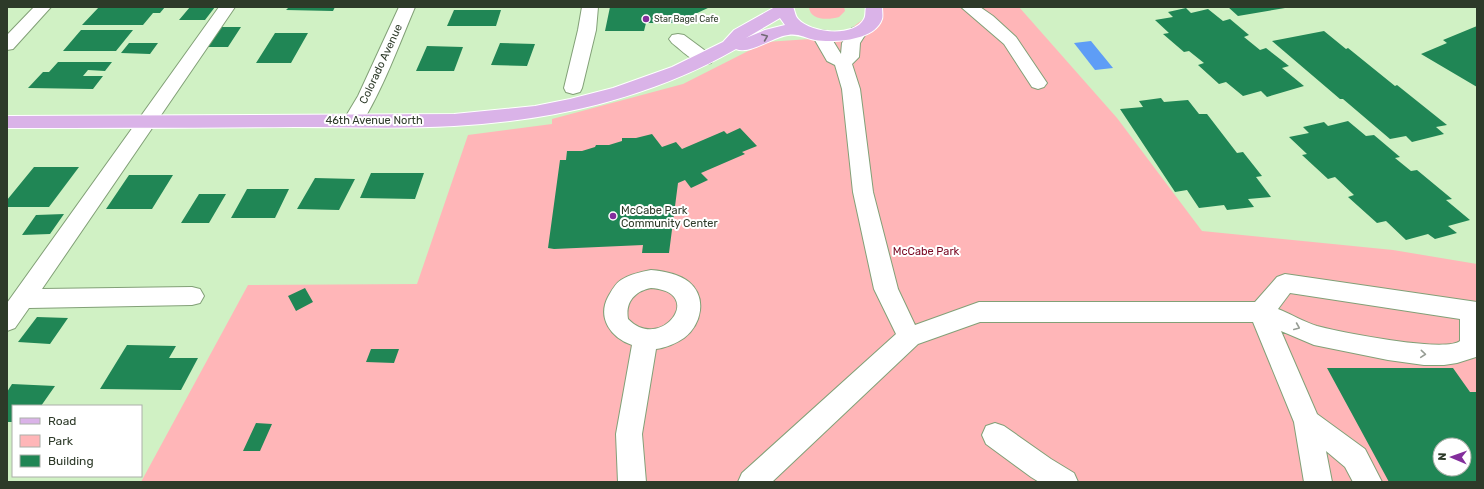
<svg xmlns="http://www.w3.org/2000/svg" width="1484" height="489" font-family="Rubik,sans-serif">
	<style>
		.green { fill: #ffb6b8; fill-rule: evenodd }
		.water { fill: #5e9df6 }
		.building { fill: #208655; fill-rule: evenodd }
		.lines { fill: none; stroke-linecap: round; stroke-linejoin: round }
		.minor-casing { stroke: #82a077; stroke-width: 2 }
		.major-casing { stroke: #fff; stroke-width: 2 }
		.minor { fill: #fff; fill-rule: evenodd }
		.major { fill: #dab3e8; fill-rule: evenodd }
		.oneway { stroke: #726a75 }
		.oneway2 { stroke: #969c94 }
		.poi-dot { fill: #832e9c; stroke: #fff; stroke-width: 1.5 }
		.labels { text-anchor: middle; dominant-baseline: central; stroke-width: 4; stroke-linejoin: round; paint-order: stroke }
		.far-poi-label { font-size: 9px; fill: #2d3a29; stroke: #fff; text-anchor: start }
		.street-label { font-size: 11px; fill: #2d3a29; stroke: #fff }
		.poi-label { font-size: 11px; fill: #2d3a29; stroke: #fff; text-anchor: start }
		.park-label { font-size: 11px; fill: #790822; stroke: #fff }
	</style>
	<rect width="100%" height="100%" fill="#d0f1c4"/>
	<path class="green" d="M809,7H844L845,11L839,17C829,20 810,21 809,7Z
		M879,7H1019L1117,118L1202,231L1393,250L1477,264V482H141L248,285L417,284L468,135L552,124V119L683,84L766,42L840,37ZM1440,445H1464V469H1440Z"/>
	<path class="water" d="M1091,41L1113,68L1095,70L1074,43Z"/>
	<path class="building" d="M99,7H165L160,13H153L143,25H82Z
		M190,7H215L205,20H179Z
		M289,7H335L333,11L286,10Z
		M610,7H710L676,23H646L644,31H605Z
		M1228,7H1285V8L1238,16Z
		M1186,8L1191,13L1208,9L1223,21L1230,19L1249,35L1244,37L1260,50L1266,48L1289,66L1282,68L1304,86L1267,97L1261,91L1243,96L1226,82L1219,84L1198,65L1204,63L1189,51L1184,52L1163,34L1169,33L1155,20L1173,17L1168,12Z
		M454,10H501L496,26H447Z
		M1477,26V87L1421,54L1447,43L1443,40Z
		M221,27H241L228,47H207Z
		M81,30H133L116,51H63Z
		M1324,31L1346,49L1348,48L1395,86L1397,85L1447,125L1436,127L1444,134L1412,142L1406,136L1390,139L1343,99H1340L1272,41Z
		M275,33H308L291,63H256Z
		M129,43H158L150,54L121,53Z
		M500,43L535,44L527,66L491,65Z
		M427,46L463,47L454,71H416Z
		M58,62H112L105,71L88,70L83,76H103L93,89L28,88L43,72H49Z
		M1161,98L1164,102L1188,100L1199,114H1207L1237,153L1243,152L1262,176L1256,177L1271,197L1248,199L1254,207L1227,210L1224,205L1199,208L1187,190L1175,192L1120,109L1143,107L1139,101Z
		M1348,121L1366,136L1374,135L1400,157L1395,158L1411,171L1417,170L1452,199L1446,200L1470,220L1448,226L1457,233L1435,239L1428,234L1406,240L1386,221L1377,223L1348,197L1354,195L1335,177L1328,179L1302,155L1307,154L1289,137L1309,133L1303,127L1324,122L1328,126Z
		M740,128L757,146L742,152L745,154L701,173L708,180L691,188L685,180L678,183L669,253H642L643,245L554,249L548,248L560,160H566L567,151H582L595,147L596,145H609L622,141V138H636L652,134L662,147L676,142L682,149L724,131L727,134Z
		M34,167H79L49,207H7V200Z
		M371,173H424L415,199L360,198Z
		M129,175H173L152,209H106Z
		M315,178L355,179L339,210L297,209Z
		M247,189H289L275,218H231Z
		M199,194H226L209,223H181Z
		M64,214L50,234L22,235L36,215Z
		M305,288L313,302L296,311L288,296Z
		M37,317L68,318L50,344L18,342Z
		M127,345L176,346L169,358H198L181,390L100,389Z
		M371,349H399L394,363L366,362Z
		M1327,368H1453L1470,392H1477V482H1389ZM1440,445H1464V469H1440Z
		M12,384L55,386L41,406H13V422H7V392Z
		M256,423L272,424L260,451H243Z"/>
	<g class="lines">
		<defs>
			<path id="minor" d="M34,7H51L13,49L7,50V35Z
				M219,7H235L42,289L192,287L200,289L204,296L200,303L192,305L29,308L15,328L7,331V303Z
				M399,7H415C398,47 383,89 360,126L353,127L346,126L343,121L358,96Z
				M582,7H598L596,30L582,88L580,92L573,94L566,92L564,88L578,30Z
				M961,7H980L993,16L1016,37L1047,83L1044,87L1038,89L1032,87L1004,44Z
				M858,27L864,28L867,32L860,43L859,57L852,64L860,89L873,192L898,289L915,325L979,302H1255L1277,277L1285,274L1477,302V355L1476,357L1457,363L1444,365H1424L1388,360L1314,345L1281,331L1317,414L1365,449L1382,482H1353L1345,467L1326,451L1332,482H1304L1294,422L1253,322H980L918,344L772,482H738L742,473L896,334L874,289L853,192L842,89L835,65L827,61L812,35L815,31L821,30L827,31L841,54L842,43L852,28ZM1290,293L1460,319V341C1444,353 1340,332 1317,326C1304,322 1291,314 1278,309Z
				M678,34L684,35L711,55L714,59L711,63C696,67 683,51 672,43L669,39L672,35Z
				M651,270C664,271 679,274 689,282C707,297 702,324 684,338C677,343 665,348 656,349L642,434L646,482H618L616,434L632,345C611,338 597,318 608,297C612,290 615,284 621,280C630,274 641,272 651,270ZM651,288C707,292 661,353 628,319C625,302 635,291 651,288Z
				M995,423L1004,426L1051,459L1074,473L1078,482H1039L1031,477L986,444L982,435L986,426Z"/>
			<path id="major" d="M775,7H793C795,11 795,16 798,19C810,33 854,38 864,19C866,16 865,11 866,7H882C882,11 883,16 882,19C875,41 833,43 815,40C805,38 798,33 788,35C772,37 750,55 736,49C651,98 551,121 454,126C401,129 347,127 294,127C198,128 103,128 7,128V116L454,114L535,106L570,99L613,88L672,67L723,42L734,30ZM780,18L785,25L765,30L746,38Z"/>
		</defs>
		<use href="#minor" class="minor-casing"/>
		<use href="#major" class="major-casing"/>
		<use href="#minor" class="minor"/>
		<use href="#major" class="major"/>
	</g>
	<defs><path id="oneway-chevron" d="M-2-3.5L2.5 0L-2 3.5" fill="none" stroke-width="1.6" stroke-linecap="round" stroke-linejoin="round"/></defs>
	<use class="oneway" href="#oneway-chevron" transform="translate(765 37) rotate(-23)"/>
	<g class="oneway2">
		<use href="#oneway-chevron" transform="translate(1297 327) rotate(23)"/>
		<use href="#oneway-chevron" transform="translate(1423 354) rotate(5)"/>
	</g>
	<g class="poi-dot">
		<circle cx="646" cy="19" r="4"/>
		<circle cx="613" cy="216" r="4"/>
	</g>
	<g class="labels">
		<g class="far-poi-label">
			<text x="654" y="19">Star Bagel Cafe</text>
		</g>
		<g class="street-label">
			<text transform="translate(381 64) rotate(-65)">Colorado Avenue</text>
			<text x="374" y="120">46th Avenue North</text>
		</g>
		<g class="poi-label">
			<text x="621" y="210">McCabe Park<tspan x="621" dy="13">Community Center</tspan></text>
		</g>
		<g class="park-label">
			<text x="926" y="251">McCabe Park</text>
		</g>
	</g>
	<rect width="1484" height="489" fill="none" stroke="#2d3a29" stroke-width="16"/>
	<rect x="12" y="405" width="130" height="72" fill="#ffffff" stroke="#abb0a9"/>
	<rect x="20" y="418" width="20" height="6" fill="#dab3e8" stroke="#abb0a9"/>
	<text x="48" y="425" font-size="12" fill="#2d3a29">Road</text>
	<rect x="20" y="435" width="20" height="12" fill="#ffb6b8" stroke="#abb0a9"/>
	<text x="48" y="445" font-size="12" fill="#2d3a29">Park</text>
	<rect x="20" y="455" width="20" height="12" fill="#208655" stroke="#abb0a9"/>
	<text x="48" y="465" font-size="12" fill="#2d3a29">Building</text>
	<g transform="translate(1452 457) rotate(272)"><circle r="19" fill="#ffffff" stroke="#abb0a9"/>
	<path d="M0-3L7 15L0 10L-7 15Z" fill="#832e9c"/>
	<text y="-6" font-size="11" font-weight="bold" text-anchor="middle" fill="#2d3a29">N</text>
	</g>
</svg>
